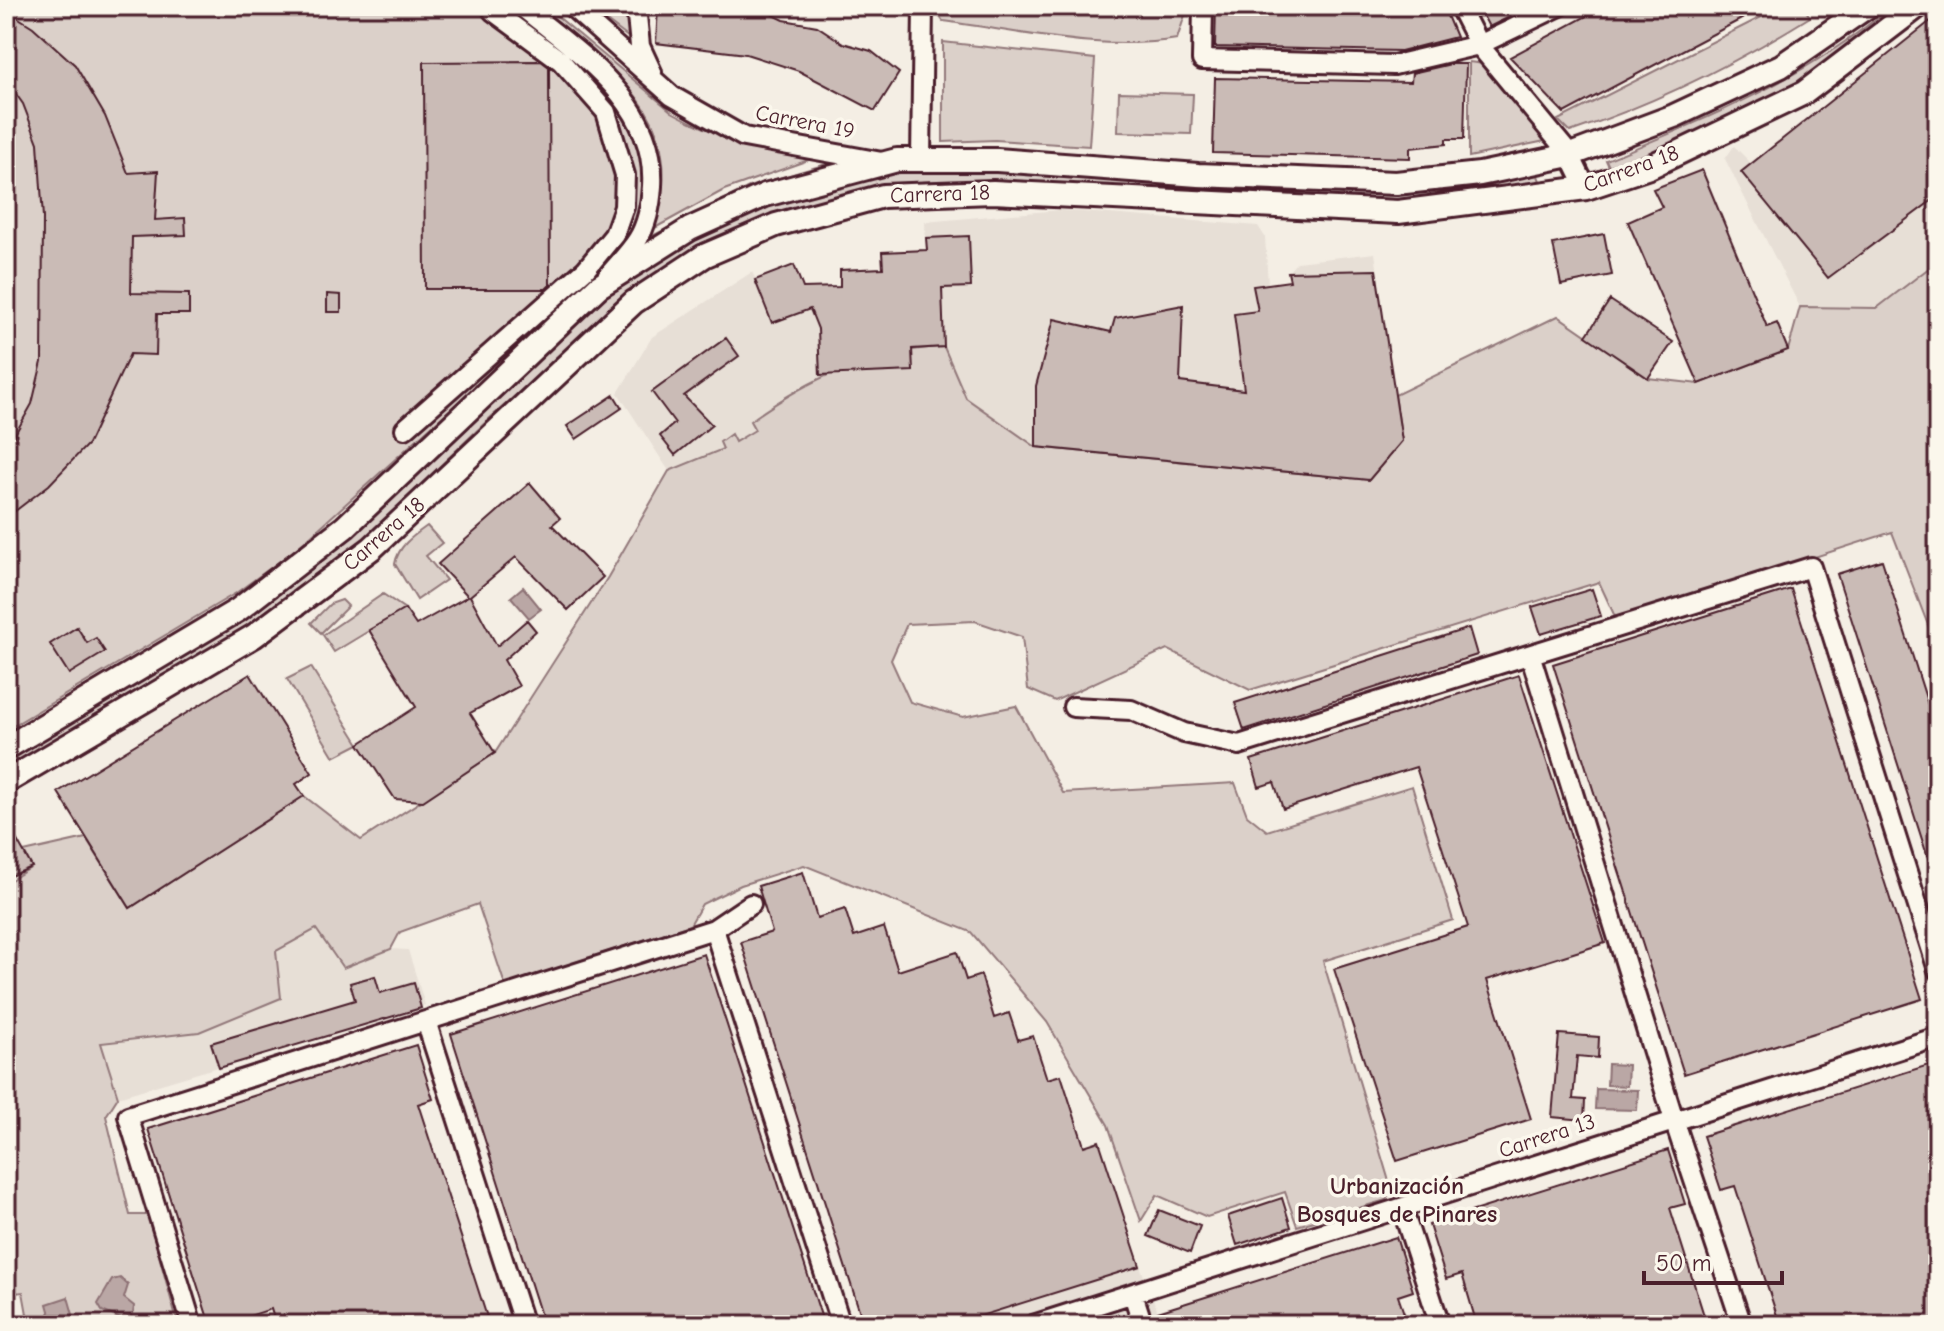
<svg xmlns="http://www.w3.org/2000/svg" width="1944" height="1331" font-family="'Comic Neue',sans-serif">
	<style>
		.built { fill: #e7dfd6 }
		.green { fill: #dbd0c9; stroke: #92787a; stroke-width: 2 }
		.water { fill: #baa7a5; stroke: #8d7174; stroke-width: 2 }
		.building { fill: #cabbb6; stroke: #4a1f2b; stroke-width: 2 }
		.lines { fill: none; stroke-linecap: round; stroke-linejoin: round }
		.minor-casing { stroke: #4a1f2b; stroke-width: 24 }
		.major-casing { stroke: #4a1f2b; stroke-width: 28 }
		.minor { stroke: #fbf7ec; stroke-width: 18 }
		.major { stroke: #fbf7ec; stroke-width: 22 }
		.labels { text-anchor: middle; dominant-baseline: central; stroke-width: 7; stroke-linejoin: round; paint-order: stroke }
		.street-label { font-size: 22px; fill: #4a1f2b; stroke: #fbf7ec }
		.neighbourhood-label { font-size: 24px; font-weight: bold; fill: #4a1f2b; stroke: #fbf7ec }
	</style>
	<rect width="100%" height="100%" fill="#f4eee4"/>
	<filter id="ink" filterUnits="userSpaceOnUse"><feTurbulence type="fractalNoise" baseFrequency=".0125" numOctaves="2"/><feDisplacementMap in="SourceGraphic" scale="16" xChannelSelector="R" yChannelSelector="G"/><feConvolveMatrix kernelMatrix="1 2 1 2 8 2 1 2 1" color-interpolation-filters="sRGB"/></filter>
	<g filter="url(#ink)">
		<path class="built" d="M1938,15V651L1800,307L1725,159L1734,146L1752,164Z
			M1059,210L1258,226L1265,237L1268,284L1289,281L1288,272L1297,262L1375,253L1402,441L1369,480L1036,447L966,398L750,422L755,429L735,442L732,435L723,449L669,471L618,393L652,337L752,272L756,280L803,288L840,287V270L882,268V252L926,250L925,222Z
			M316,929L343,967L391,949L408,950L425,1005L118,1097L101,1043L199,1032L276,951Z
			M1140,1266L1158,1312L1121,1325H952Z"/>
		<path class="green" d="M6,6H521L590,63L649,151L639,238L295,550L236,593L6,730Z
			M534,6H545L672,112C719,139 764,149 817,157L724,190L653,229C693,115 611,68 534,6Z
			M587,6H627L629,38Z
			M932,6H1188L1177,39C1102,52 1018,31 943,21Z
			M1783,6H1803L1810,17C1733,65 1656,103 1570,132L1558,120Z
			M1892,6H1906L1806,81L1754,109L1610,169L1606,160C1711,117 1805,79 1892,6Z
			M943,42L1095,59L1089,146L995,140L943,142Z
			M1469,62L1484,64L1545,141L1469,157Z
			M1119,92L1193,94L1191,134L1118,132Z
			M833,162L841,166L654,244V235L749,187Z
			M897,168L1476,184L1537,173L1540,181L1399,203L942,181L898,183L817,203L630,294L489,419L363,540L250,627L6,772V763L226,627L334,550L605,291L728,219L813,186Z
			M1938,261V651L1892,532L1617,621L1599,582L1250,690L1167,649L1055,701L1028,689L1022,637L975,621L907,624L891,660L910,702L963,717L1016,706L1063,793L1235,783L1247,815L1267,831L1412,786L1453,920L1323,961L1391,1188L1386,1200L1297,1226L1285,1192L1207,1217L1157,1195L1141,1221L1108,1125L1047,1022L971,932L804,865L741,885L702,904L690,925L505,985L478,904L400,932L391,949L343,968L316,929L276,951L281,998L199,1032L101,1043L118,1097L106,1116L130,1215H148L178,1325H29L23,1292L6,1294V883L32,867L24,852L86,838L130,908L304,796L361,840L495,753L608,577L669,471L723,449L720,442L731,434L735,442L755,430L750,421C810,378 870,350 944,347L966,398L1036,447L1369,480L1402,441L1395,395L1558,316L1648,378L1699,384L1788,350L1800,307L1877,308Z
			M427,526L442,543L426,556L446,580L417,600L395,564C398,546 413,536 427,526Z
			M383,594L405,609L334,652L323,635Z
			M342,600L348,606L321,633L311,623L330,604Z
			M311,667L359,744L334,757L287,679Z"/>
		<path class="water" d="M523,587L541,609L529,618L511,597Z
			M1608,1064L1628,1065L1627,1086L1607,1085Z
			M1596,1089L1638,1090L1637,1110L1595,1109Z
			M120,1278L128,1285L124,1298L134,1306L133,1314L123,1320L102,1311L98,1304L112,1280Z
			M68,1297L76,1325H53L47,1304Z"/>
		<path class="building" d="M658,6H755L784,20L817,26L843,43L871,51L899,73L875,111L799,71L746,54L656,43Z
			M1216,6H1443L1456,37L1401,51L1215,47Z
			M1478,6H1532L1489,27Z
			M1605,6H1766L1564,113L1510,57Z
			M6,10L33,27L75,65L105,116L128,173L158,171L155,220L185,218L186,235L132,237L131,293L189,294V314H157L156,355L130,354L88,444L49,485L6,518V450L32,404L42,362L43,218L38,143L23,104L6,80Z
			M1938,15V196L1828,278L1741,172Z
			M541,61L549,67L550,285L546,289H425L424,62Z
			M1451,64H1466L1464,139H1446V144L1410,148V158L1213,153L1215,78L1411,82L1412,73Z
			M1702,170L1767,327L1777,323L1788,350L1699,384L1628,222L1662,207L1653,189Z
			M1604,234L1612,275L1561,285L1553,244Z
			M969,236L971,287L942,288L944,347L912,349L913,371L820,375L818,329L810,309L772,323L755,280L794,265L803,288L840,287V270L883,268L882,252L927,250L926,238Z
			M1376,270L1402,441L1369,480L1036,447V386L1054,319L1111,332L1115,318L1183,305L1180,382L1244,390L1234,314L1258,311L1253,286L1290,281L1288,272Z
			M327,294L341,295V312H327Z
			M1610,300L1673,342L1648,378L1586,336Z
			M726,338L739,356L684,396L712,425L675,455L660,436L675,423L652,392Z
			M614,395L622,408L576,439L567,426Z
			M530,483L560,518L552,525L603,577L568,610L516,557L470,596L497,646L527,620L536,631L504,660L519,686L470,713L495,753L423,801L395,799L359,744L416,707L369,630L405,609L416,625L468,596L438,564Z
			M1882,560L1938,736V880H1935L1837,574Z
			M1592,589L1601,616L1541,634L1532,607Z
			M1791,589L1922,999L1684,1074L1553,664Z
			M77,627L87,643L96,638L105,652L69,674L50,644Z
			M1469,628L1477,655L1244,730L1235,703Z
			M250,674L312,773L296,784L304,796L130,908L58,792Z
			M1519,675L1605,943L1487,980L1531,1119L1397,1161L1334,969L1468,927L1416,767L1283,809L1274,782L1259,787L1251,760Z
			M6,821L32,867L6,878Z
			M803,872L817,918L845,909L854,937L884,927L898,971L957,952L966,980L981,975L994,1018L1009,1013L1018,1040L1033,1036L1047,1079L1061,1075L1084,1146L1099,1141L1140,1266L952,1325H864L741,942L772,932L758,886Z
			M704,954L824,1325H544L451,1034Z
			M375,976L380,993L414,983L421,1008L219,1068L211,1043L355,1000L350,983Z
			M1559,1034L1599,1037L1598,1058L1577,1056L1573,1099L1585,1100L1584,1120L1552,1117Z
			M416,1045L433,1099L418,1104L487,1317L461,1325H276L271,1309L222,1325H210L148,1129Z
			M1938,1062V1325H1780L1735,1186L1721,1190L1703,1136Z
			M1668,1150L1685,1204L1670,1208L1707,1325H1477L1462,1274L1446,1279L1429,1225Z
			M1282,1198L1291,1227L1237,1245L1228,1216Z
			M1159,1210L1200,1226L1190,1253L1148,1236Z
			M1396,1237L1413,1291L1398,1296L1408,1325H1162L1158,1312Z"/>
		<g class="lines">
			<defs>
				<path id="minor" d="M521,6C578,53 657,102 652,186C651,202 647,224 638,239C630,252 617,265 607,277
					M571,6L672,96L744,137L882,162
					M636,6L640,46L652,72
					M1203,6L1202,60L1394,65L1479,45L1560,6
					M1459,6L1479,45L1570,155L1586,188
					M921,160L923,6
					M405,429L586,269L614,235L624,207L625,175L606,112L561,61L493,11L497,6
					M1531,657L1674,1120L1742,1325
					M1073,707L1131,710L1184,733L1239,745L1811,567L1938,970
					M714,929L841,1325
					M426,1021L524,1325
					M1402,1208L1440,1325
					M1133,1294L1143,1325
					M192,1325L128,1116L714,929L751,904
					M1033,1325L1938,1037"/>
				<path id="major" d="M6,748L238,610L345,527L598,287L690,229L765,195L897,160H997L1198,175L1396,183L1480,174L1570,155L1674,116L1781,66L1868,6
					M6,782L254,636L372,548L634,302L704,256L776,225L883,196L993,192L1398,212L1586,188L1649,167L1804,93L1918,6"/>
			</defs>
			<use href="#minor" class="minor-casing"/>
			<use href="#major" class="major-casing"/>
			<use href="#minor" class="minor"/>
			<use href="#major" class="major"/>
		</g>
	</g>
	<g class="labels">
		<g class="street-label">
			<text transform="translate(805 122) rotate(11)">Carrera 19</text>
			<text transform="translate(1631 169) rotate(-20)">Carrera 18</text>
			<text transform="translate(940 194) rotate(-2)">Carrera 18</text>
			<text transform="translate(384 534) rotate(-41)">Carrera 18</text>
			<text transform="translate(1547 1136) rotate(-18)">Carrera 13</text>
		</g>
		<g class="neighbourhood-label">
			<text x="1397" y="1186">Urbanización<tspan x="1397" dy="28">Bosques de Pinares</tspan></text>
		</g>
	</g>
	<rect width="1944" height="1331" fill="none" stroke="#fbf7ec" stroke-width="32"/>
	<rect x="16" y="16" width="1912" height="1299" fill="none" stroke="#4a1f2b" stroke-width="3" filter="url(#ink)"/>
	<path d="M1644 1271v12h138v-12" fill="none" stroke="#4a1f2b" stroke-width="4"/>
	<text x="1656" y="1271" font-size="24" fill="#4a1f2b" stroke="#fbf7ec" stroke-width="6" paint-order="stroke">50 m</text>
</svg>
